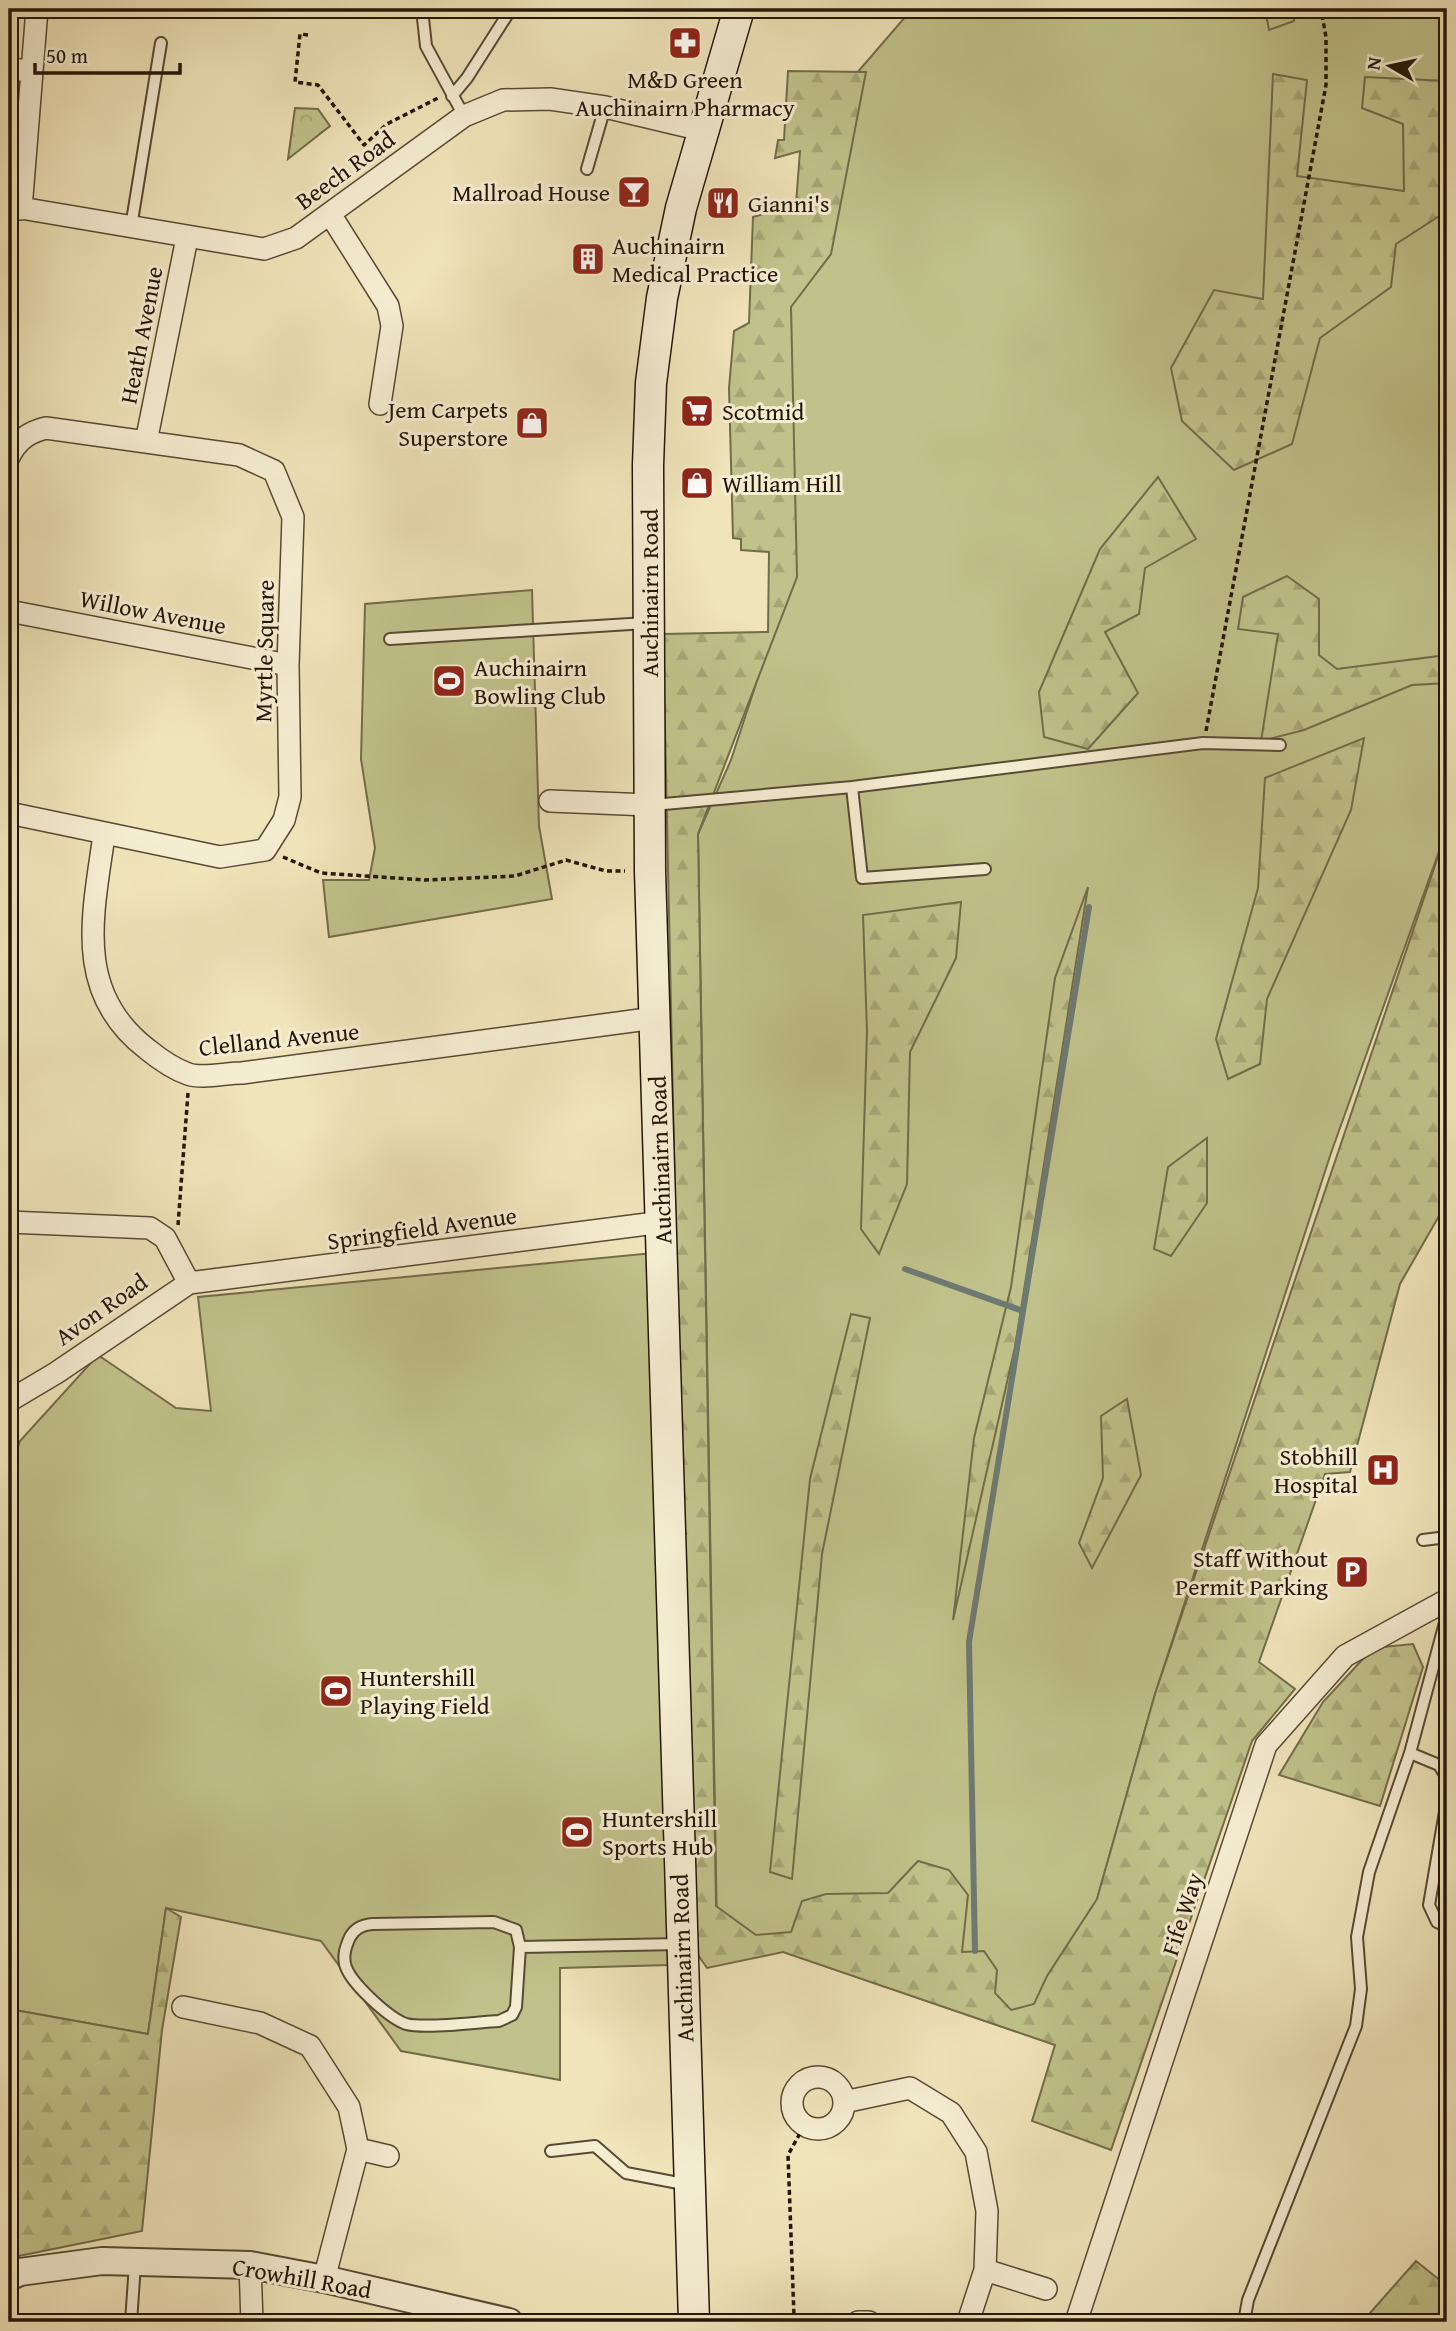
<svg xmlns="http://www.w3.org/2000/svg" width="1456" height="2331" font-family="'Gentium Book Plus',serif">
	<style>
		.grass { fill: #c1c28b; stroke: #726c4a; stroke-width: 2 }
		.forest { fill: url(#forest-firs); stroke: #726c4a; stroke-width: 2 }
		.park { fill: url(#park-crowns); stroke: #726c4a; stroke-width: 2 }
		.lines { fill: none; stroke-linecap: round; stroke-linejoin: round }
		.stream { stroke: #6d7a72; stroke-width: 6 }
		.service-casing { stroke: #574a34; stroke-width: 14 }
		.minor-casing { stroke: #574a34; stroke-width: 24 }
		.tertiary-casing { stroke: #574a34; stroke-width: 30 }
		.secondary-casing { stroke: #241608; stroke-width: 33 }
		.path { stroke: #241608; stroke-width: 3.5; stroke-dasharray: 5 3.5; stroke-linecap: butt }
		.service { stroke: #f5edd2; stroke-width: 10 }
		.minor { stroke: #f5edd2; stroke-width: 21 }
		.tertiary { stroke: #f5edd2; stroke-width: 26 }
		.secondary { stroke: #f5edd2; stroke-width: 30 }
		.labels { text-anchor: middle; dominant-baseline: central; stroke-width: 6; stroke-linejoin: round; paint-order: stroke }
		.poi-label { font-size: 24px; fill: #241608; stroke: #f5edd2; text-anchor: start }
		.street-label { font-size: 24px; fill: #241608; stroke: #f5edd2 }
	</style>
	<defs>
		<pattern id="forest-firs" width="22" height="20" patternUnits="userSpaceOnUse" patternTransform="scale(1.75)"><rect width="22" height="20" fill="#c1c28b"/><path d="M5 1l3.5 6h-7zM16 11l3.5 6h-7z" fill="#a6a676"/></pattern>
		<pattern id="park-crowns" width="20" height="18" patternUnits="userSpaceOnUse" patternTransform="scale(1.75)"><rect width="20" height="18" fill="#c1c28b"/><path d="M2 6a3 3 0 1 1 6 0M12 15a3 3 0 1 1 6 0" fill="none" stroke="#a6a676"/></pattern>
	</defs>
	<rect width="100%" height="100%" fill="#f0e4ba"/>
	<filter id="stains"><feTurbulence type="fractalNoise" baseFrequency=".00286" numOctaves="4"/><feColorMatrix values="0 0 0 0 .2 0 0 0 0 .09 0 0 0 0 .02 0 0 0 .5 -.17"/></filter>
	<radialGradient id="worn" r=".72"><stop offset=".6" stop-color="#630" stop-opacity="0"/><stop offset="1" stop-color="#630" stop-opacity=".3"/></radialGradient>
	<path class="grass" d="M912,9H1447V829L1331,1153L1155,1694L1056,2045L717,1929L698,834L731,760L792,574L791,307L856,74Z
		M532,590L539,826L552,899L329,937L323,880H369L375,848L361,759L365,604Z
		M653,1253L670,1965L560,1968V2080L401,2051L321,1941L166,1908L148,2034L9,2009V1474L20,1441L98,1355L176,1408L211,1411L198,1297Z"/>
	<path class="forest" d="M1265,9H1295L1294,21L1269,30Z
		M788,71L866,72L831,254L791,307L797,577L698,834L716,1906L756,1935L791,1932L802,1901L826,1894L888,1893L918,1861L949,1870L968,1895L962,1952L984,1951L997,1970L995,1993L1011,2010L1034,2004L1047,1976L1097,1899L1155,1694L1447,830V1202L1400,1284L1350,1472L1325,1474L1259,1662L1295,1689L1252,1741L1111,2150L1032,2121L1055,2045L783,1952L707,1968L691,1945L663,634L768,632L769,552L741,550V539L733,538L729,388L734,331L749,323L753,217L796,204L800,151L775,158L778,140H784Z
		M1273,74L1307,80L1297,176L1404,191L1403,124L1362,108L1365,77L1447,81V211L1396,244L1391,287L1320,338L1292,444L1234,470L1182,421L1171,368L1214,290L1263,299Z
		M1158,477L1196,539L1145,568L1139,614L1105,632L1138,693L1088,749L1044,737L1039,692L1100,549Z
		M1287,576L1319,599V655L1337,669L1447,655V683L1412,685L1304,730L1261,741L1278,634L1238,629L1243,597Z
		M1364,738L1351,810L1267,999L1260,1064L1228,1079L1216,1039L1258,888L1265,778Z
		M1088,887L1015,1347L953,1620L974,1438L1011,1287L1055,978Z
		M961,902L956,958L910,1052L907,1184L879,1254L861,1229L867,1031L863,915Z
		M1207,1138V1203L1171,1256L1154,1249L1168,1167Z
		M851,1314L870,1318L822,1554L792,1879L770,1872L810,1479Z
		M1127,1399L1141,1475L1092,1568L1079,1543L1103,1478L1101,1416Z
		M1413,1644L1423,1667L1380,1806L1279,1775L1323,1702L1373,1648Z
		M166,1908L181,1917L162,2030L142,2231L9,2258V2009L148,2034Z
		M1416,2261L1447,2286V2322H1368L1370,2313Z"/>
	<path class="park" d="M295,108L318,109L330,126L288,159Z"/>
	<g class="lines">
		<path class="stream" d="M905,1269L1023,1311
			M975,1951L969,1642L1089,907"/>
		<defs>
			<path id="service" d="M422,9L426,46L464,116
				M452,96L467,78L511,9
				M587,169L605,107
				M131,227L161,43
				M390,639L646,623
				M852,787L862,878L985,869
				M653,805L852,787L1203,743L1280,745
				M1423,1540L1447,1537
				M1410,1753L1439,1765L1447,1778
				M1447,1800L1429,1905L1437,1922L1447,1926
				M520,1947L516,2007L512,2015L499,2021C478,2022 425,2029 406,2024C389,2018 349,1982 345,1964C343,1954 346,1946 350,1937C355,1928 362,1925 372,1924L494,1922L516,1930L520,1947L681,1944
				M551,2151L595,2146L626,2173L689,2185
				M131,2322L135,2264
				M1244,2322L1248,2300L1356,2026L1361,1989L1357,1937L1369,1872L1410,1753L1447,1615"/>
			<path id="minor" d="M9,69L32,71
				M9,206L264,249L296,238L464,116L503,100L550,99L605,107L702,130
				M21,209L37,9
				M330,214L388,306L392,326L380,404
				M146,442L187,238
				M9,457C17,440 29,432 46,428L239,455L274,471L293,517L288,665L290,797L284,820L265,850L220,857L9,813
				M9,611L288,665
				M550,801L649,805
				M104,835C93,915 73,992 147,1049C158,1058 174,1069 188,1074C202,1079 226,1073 242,1073L655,1018
				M9,1222L150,1228L165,1238L189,1283
				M9,1401L56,1373L189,1283L663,1222
				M183,2007L260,2023L310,2046L349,2107L358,2149L324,2279
				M792 2103a26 26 0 1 1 52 0a26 26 0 1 1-52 0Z
				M844,2102L910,2088L951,2113L976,2152L987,2211L985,2270L968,2322
				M358,2149L388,2156
				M250,2265L252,2322
				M985,2270L1046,2289
				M858,2322H869
				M1076,2322L1266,1745L1345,1656L1447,1600"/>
			<path id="tertiary" d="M9,2277L20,2272L102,2261L250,2265L324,2279L509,2322"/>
			<path id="secondary" d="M694,2322L650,871L648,465L651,383L662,298L681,208L739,9"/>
		</defs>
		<use href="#service" class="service-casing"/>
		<use href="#minor" class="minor-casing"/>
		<use href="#tertiary" class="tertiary-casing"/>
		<use href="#secondary" class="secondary-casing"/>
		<path class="path" d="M308,35L300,34L295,82L318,85L364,145L387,124L438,98
			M1206,731L1326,85V37L1321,9
			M283,857L321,873L425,880L515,876L566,860L606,871H625
			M178,1225L188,1093
			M804,2126L788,2155L794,2316L806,2322
			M1099,2316L1130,2322"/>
		<use href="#service" class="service"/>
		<use href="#minor" class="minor"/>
		<use href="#tertiary" class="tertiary"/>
		<use href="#secondary" class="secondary"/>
	</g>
	<defs>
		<symbol id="pharmacy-square" viewBox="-11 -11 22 22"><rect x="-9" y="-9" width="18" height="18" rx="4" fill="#8f2418" stroke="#f5edd2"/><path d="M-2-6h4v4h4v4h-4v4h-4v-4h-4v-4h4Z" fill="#fff"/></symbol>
		<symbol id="bar-square" viewBox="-11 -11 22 22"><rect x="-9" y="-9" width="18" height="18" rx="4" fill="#8f2418" stroke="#f5edd2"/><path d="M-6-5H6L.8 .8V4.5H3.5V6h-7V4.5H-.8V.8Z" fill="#fff"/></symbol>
		<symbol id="restaurant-square" viewBox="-11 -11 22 22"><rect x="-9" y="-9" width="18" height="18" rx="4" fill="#8f2418" stroke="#f5edd2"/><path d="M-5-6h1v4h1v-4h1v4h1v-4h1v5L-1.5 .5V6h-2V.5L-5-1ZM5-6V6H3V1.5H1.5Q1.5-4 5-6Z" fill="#fff"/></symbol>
		<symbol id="building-square" viewBox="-11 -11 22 22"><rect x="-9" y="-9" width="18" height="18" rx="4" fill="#8f2418" stroke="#f5edd2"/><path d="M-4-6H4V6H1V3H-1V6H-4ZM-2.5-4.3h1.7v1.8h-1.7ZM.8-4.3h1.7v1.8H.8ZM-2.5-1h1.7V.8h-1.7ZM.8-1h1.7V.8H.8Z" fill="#fff"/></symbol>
		<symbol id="supermarket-square" viewBox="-11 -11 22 22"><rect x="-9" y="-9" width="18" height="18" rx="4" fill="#8f2418" stroke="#f5edd2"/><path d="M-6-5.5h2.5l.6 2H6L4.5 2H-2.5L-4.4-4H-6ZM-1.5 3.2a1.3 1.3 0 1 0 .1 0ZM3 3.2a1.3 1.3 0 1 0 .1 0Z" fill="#fff"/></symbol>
		<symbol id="shop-square" viewBox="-11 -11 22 22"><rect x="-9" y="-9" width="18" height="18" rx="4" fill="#8f2418" stroke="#f5edd2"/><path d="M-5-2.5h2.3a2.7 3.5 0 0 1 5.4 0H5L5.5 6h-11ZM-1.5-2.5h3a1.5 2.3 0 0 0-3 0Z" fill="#fff"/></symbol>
		<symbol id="stadium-square" viewBox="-11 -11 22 22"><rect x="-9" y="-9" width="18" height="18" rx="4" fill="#8f2418" stroke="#f5edd2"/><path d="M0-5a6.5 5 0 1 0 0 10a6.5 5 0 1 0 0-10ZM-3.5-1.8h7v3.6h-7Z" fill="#fff"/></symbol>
		<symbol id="hospital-square" viewBox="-11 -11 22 22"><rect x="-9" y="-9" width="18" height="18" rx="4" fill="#8f2418" stroke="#f5edd2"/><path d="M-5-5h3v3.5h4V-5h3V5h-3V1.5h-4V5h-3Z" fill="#fff"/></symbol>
		<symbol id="parking-square" viewBox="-11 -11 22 22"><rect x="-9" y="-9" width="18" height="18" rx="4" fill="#8f2418" stroke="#f5edd2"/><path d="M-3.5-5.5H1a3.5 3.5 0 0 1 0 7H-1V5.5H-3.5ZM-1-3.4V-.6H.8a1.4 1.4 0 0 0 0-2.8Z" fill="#fff"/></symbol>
	</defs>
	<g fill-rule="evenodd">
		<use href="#pharmacy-square" x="666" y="24" width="38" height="38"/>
		<use href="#bar-square" x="615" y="173" width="38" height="38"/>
		<use href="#restaurant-square" x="704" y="184" width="38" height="38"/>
		<use href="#building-square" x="569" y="240" width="38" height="38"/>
		<use href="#supermarket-square" x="678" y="392" width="38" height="38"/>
		<use href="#shop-square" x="513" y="404" width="38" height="38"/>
		<use href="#shop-square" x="678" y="464" width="38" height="38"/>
		<use href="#stadium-square" x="430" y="662" width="38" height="38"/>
		<use href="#hospital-square" x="1364" y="1451" width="38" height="38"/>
		<use href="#parking-square" x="1333" y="1553" width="38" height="38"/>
		<use href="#stadium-square" x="317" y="1672" width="38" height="38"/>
		<use href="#stadium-square" x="558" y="1813" width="38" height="38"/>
	</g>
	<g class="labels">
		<g class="poi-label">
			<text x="685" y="79" text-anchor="middle">M&amp;D Green<tspan x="685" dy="28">Auchinairn Pharmacy</tspan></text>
			<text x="610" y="192" text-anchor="end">Mallroad House</text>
			<text x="748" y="203">Gianni's</text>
			<text x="612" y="245">Auchinairn<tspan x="612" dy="28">Medical Practice</tspan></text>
			<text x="508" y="409" text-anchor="end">Jem Carpets<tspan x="508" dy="28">Superstore</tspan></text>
			<text x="722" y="411">Scotmid</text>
			<text x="722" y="483">William Hill</text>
			<text x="474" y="667">Auchinairn<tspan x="474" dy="28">Bowling Club</tspan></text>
			<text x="1358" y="1456" text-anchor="end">Stobhill<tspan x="1358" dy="28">Hospital</tspan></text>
			<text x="1328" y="1558" text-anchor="end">Staff Without<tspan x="1328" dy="28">Permit Parking</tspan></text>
			<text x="360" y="1677">Huntershill<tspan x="360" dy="28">Playing Field</tspan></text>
			<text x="602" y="1818">Huntershill<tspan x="602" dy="28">Sports Hub</tspan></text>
		</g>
		<g class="street-label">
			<text transform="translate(345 170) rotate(-36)">Beech Road</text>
			<text transform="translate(141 335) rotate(-79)">Heath Avenue</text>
			<text transform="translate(649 593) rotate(-90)">Auchinairn Road</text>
			<text transform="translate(153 612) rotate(11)">Willow Avenue</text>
			<text transform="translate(264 651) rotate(-89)">Myrtle Square</text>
			<text transform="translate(279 1039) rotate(-6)">Clelland Avenue</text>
			<text transform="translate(660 1160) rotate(-92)">Auchinairn Road</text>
			<text transform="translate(422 1228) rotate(-8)">Springfield Avenue</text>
			<text transform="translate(101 1309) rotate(-35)">Avon Road</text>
			<text transform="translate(1182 1914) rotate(-72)">Fife Way</text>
			<text transform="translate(682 1958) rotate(-92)">Auchinairn Road</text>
			<text transform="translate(302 2278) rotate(10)">Crowhill Road</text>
		</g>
	</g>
	<rect width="1456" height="2331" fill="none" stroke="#f0e4ba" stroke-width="35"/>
	<rect x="10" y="10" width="1435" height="2310" fill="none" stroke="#241608" stroke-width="3.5"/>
	<rect x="18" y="18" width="1421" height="2296" fill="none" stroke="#241608" stroke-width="2"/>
	<g transform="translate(1390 66) rotate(279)" stroke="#f5edd2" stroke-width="5" paint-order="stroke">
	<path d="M0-5L12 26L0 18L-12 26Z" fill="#241608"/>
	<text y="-10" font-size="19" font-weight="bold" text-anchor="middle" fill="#241608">N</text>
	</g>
	<path d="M35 63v10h145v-10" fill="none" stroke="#241608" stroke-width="3.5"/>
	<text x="46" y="63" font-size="21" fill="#241608" stroke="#f5edd2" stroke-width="5" paint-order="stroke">50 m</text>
	<rect width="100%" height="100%" filter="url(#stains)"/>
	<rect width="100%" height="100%" fill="url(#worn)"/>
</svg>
